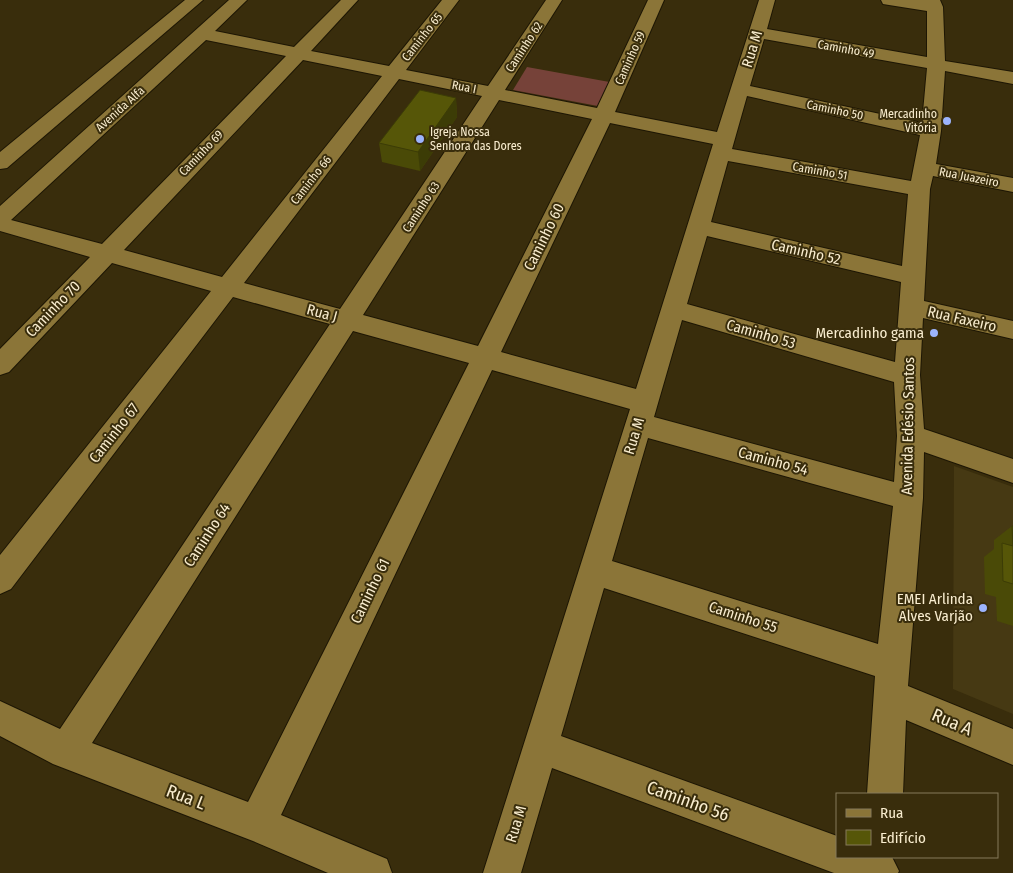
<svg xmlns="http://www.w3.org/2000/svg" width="1013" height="873" font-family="'Fira Sans Condensed',sans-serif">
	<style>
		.built { fill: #463913 }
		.green { fill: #764239 }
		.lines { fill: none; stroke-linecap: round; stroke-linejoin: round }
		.minor-casing { stroke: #1d1604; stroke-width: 2 }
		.minor { fill: #8b7538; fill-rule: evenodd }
		.wall { fill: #4a4a07 }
		.shaded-wall { fill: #3c3c06 }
		.building { fill: #565608; stroke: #3c3c06 }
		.poi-dot { fill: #9cb4fd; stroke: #392d0c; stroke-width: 2 }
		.labels { text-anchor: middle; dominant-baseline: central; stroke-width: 4; stroke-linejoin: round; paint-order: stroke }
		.far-street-label { font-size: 12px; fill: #f9edcf; stroke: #392d0c }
		.far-poi-label { font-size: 12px; fill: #f9edcf; stroke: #392d0c; text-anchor: end }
		.street-label { font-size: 15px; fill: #f9edcf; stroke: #392d0c }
		.poi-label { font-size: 15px; fill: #f9edcf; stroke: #392d0c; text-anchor: end }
		.near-street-label { font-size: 18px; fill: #f9edcf; stroke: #392d0c }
	</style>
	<rect width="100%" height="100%" fill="#392d0c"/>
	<path class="built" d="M954,466L1013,487V714L953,689Z"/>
	<path class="green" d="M527,67L615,83L603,107L513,90Z"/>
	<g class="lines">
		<defs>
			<path id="minor" d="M185,0H203L7,168L0,169V152Z
				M229,0H247L215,31L294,47L341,0H358L311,51L389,66L442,0H459L406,70L488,86L546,0H562L505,90L597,108L648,0H664L615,112L717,132L759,0H775L767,29L927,57V11L889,5L883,4L881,0H940L943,7L945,61L1013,72V84L945,71L941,131L936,164L1013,178V192L933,176L930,189L924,301L1013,321V339L923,318L920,375L924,429L1013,459V483L924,452L923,498L908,686L1013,729V765L906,720L903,794H867L875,676L604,588L561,736L837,836V857H892L899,871L898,873H834L552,768L521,873H483L630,409L492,370L281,815L387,859L392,873H328L253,841L53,764L0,736V701L60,729L330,324L233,297L11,589L0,594V555L211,291L112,263L9,372L0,375V349L90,257L0,231V206ZM764,39L927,68L922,123L750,86ZM206,40L286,56L102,244L11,220ZM303,60L382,76L222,277L124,250ZM399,79L482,96L340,309L244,283ZM747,96L920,135L911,181L732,149ZM499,100L592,119L478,346L363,315ZM610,123L713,144L636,389L501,352ZM728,161L908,194L902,266L711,222ZM707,236L901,282L895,362L687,304ZM682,320L894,382L897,436L894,482L654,417ZM353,331L469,363L248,802L92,743ZM648,438L893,506L878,644L612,561Z"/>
		</defs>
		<use href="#minor" class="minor-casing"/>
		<use href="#minor" class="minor"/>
	</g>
	<path class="wall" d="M456,98L457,117L420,171L382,162L379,143Z
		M1012,526H1013V626L997,621L996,597L985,594L984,557L994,549V540Z"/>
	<path class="shaded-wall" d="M456,98L457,117L420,171L418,152Z"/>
	<path class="building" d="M420,90L456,98L418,152L379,143Z
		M1012,526H1013V584L1003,581L1002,543L1013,546Z"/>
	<g class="poi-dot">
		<circle cx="947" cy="121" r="5"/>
		<circle cx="420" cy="139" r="5"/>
		<circle cx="934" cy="333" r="5"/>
		<circle cx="983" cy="608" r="5"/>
	</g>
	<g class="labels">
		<g class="far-street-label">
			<text transform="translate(422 37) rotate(-52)">Caminho 65</text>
			<text transform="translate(524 47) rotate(-57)">Caminho 62</text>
			<text transform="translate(846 49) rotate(10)">Caminho 49</text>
			<text transform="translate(630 58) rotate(-66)">Caminho 59</text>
			<text transform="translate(464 87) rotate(11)">Rua I</text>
			<text transform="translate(120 109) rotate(-42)">Avenida Alfa</text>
			<text transform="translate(835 110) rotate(12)">Caminho 50</text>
			<text transform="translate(201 153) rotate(-46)">Caminho 69</text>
			<text transform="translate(820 171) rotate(10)">Caminho 51</text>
			<text transform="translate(969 177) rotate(11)">Rua Juazeiro</text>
			<text transform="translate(311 180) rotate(-52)">Caminho 66</text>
			<text transform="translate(421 207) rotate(-57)">Caminho 63</text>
		</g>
		<g class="far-poi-label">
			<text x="937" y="114">Mercadinho<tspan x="937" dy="14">Vitória</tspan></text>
			<text x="430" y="132" text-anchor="start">Igreja Nossa<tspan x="430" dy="14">Senhora das Dores</tspan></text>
		</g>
		<g class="street-label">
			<text transform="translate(752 49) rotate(-73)">Rua M</text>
			<text transform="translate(544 237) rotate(-64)">Caminho 60</text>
			<text transform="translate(806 252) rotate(13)">Caminho 52</text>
			<text transform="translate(53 309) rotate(-46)">Caminho 70</text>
			<text transform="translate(322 313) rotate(15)">Rua J</text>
			<text transform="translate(962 319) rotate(13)">Rua Faxeiro</text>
			<text transform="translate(761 334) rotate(16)">Caminho 53</text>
			<text transform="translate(908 426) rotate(-89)">Avenida Edésio Santos</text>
			<text transform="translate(114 433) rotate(-52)">Caminho 67</text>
			<text transform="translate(634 436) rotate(-73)">Rua M</text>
			<text transform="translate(773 461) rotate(15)">Caminho 54</text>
			<text transform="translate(207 535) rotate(-57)">Caminho 64</text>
			<text transform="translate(370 591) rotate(-64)">Caminho 61</text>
			<text transform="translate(743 617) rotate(18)">Caminho 55</text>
			<text transform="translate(516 824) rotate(-73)">Rua M</text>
		</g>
		<g class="poi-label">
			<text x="924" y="333">Mercadinho gama</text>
			<text x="973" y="599">EMEI Arlinda<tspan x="973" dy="17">Alves Varjão</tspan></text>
		</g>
		<g class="near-street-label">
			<text transform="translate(952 722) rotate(23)">Rua A</text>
			<text transform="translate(186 797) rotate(21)">Rua L</text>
			<text transform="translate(688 801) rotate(20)">Caminho 56</text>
		</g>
	</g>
	<rect x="836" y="793" width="162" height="65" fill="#392d0c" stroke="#867a5a"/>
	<rect x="846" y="809" width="25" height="8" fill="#8b7538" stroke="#867a5a"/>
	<text x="880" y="818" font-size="15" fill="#f9edcf">Rua</text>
	<rect x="846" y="830" width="25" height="15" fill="#565608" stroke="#867a5a"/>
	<text x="880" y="843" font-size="15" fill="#f9edcf">Edifício</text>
</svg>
